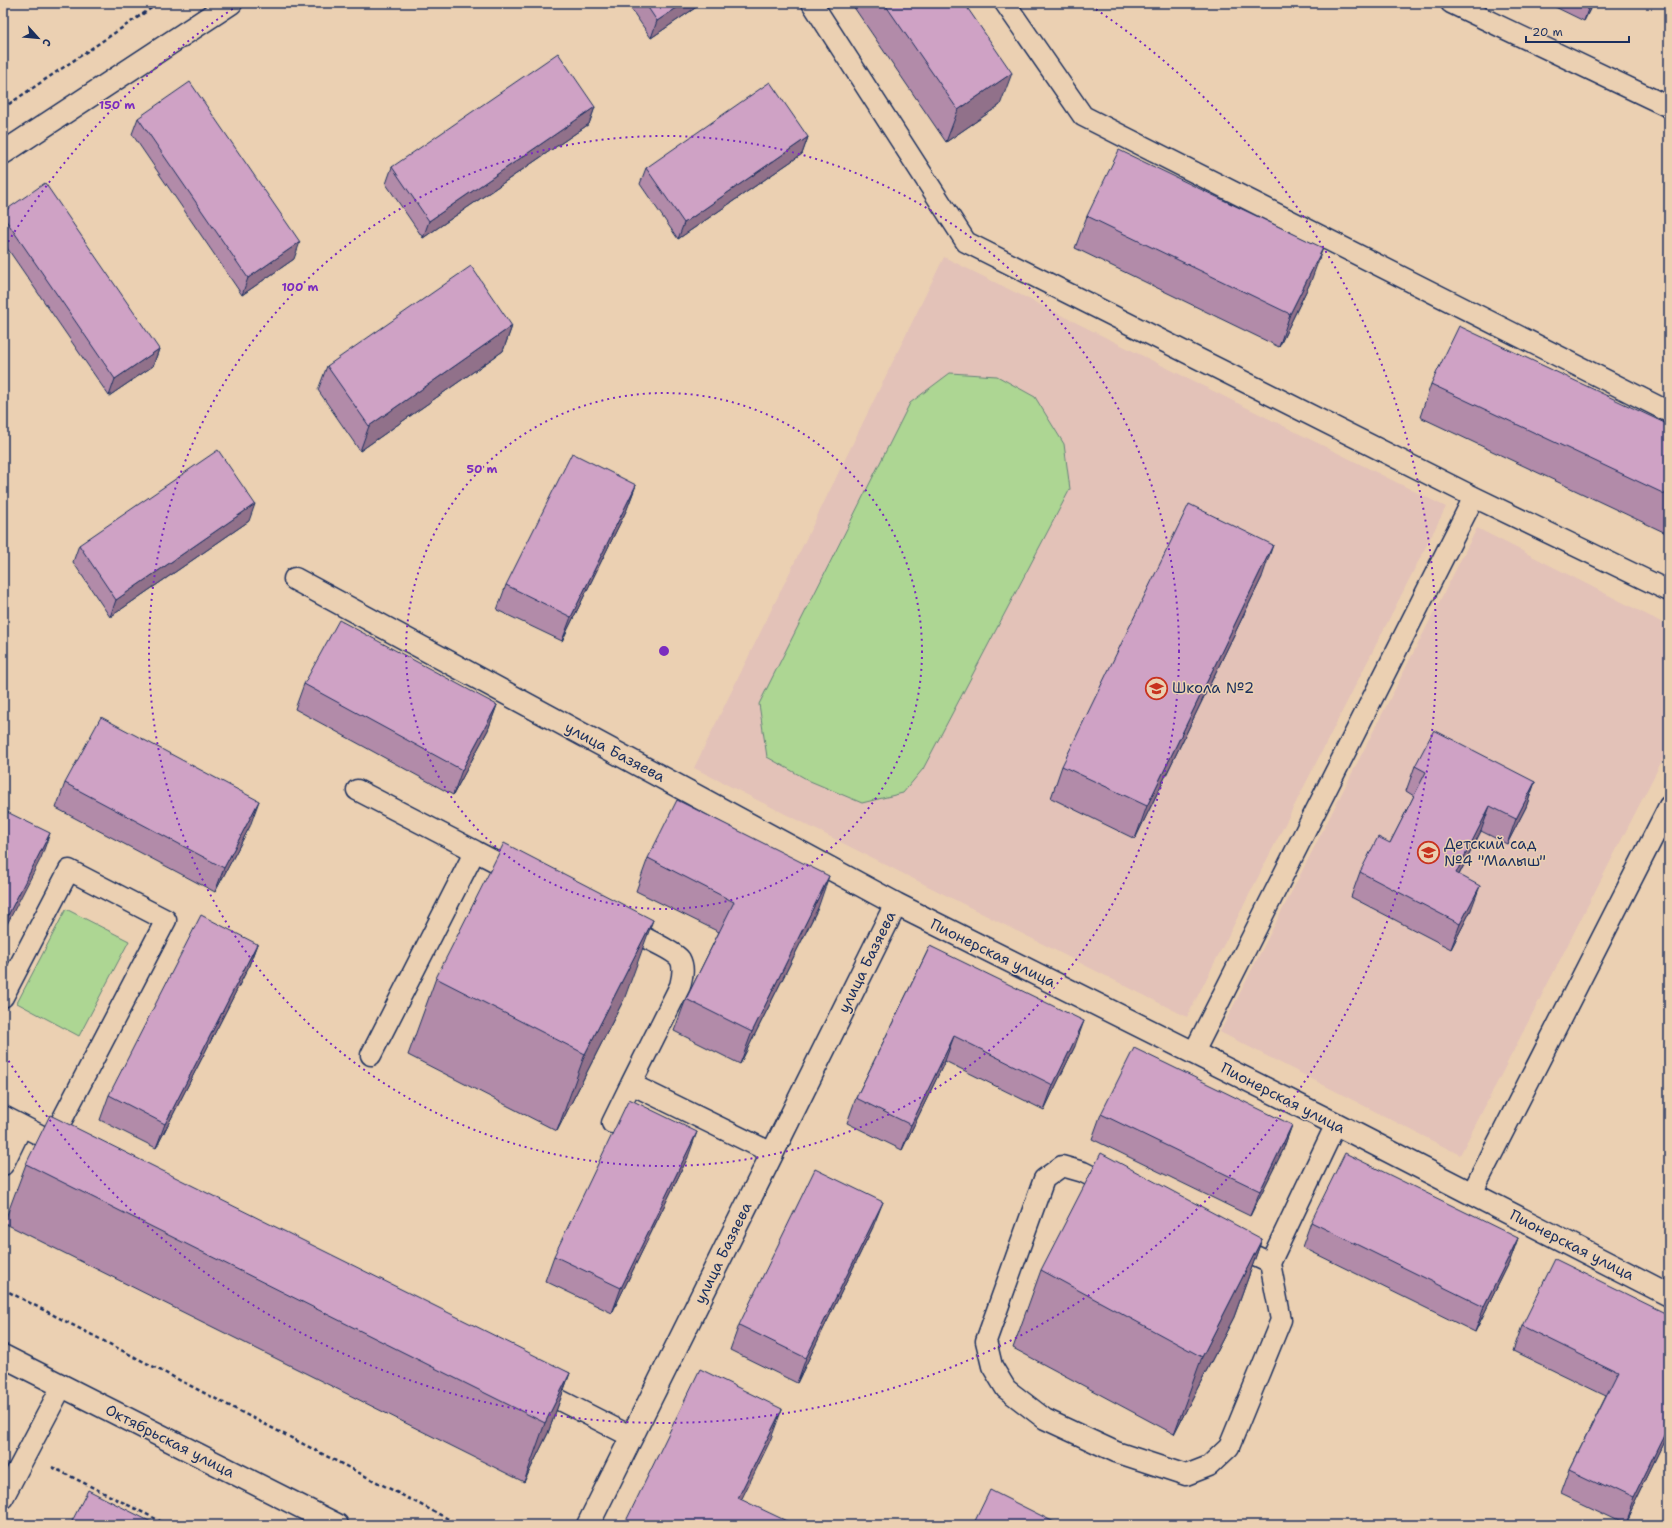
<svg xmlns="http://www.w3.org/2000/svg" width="1672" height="1528" font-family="'Shantell Sans',sans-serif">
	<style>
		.built { fill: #e3c2b8 }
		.green { fill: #add693; stroke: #648278 }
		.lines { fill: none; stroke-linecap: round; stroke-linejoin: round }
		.lane-casing { stroke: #1b2f5e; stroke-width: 23 }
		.street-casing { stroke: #1b2f5e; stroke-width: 25 }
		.secondary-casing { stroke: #1b2f5e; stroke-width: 25 }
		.path { stroke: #1b2f5e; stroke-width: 2.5; stroke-dasharray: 4 3; stroke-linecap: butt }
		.lane { stroke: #ebd0b2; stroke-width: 20 }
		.street { stroke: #ebd0b2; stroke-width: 22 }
		.secondary { stroke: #ebd0b2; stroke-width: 22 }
		.wall { fill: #b28ba9; stroke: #1b2f5e }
		.shaded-wall { fill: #91718a; stroke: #1b2f5e }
		.building { fill: #cfa2c5; stroke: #1b2f5e }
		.ring { fill: none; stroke: #7b2cbf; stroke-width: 2; stroke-dasharray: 2 4 }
		.labels { text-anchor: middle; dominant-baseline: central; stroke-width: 3; stroke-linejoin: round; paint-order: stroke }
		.poi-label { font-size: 15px; fill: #1b2f5e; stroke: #ebd0b2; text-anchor: start }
		.street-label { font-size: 15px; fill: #1b2f5e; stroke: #ebd0b2 }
		.centre { fill: #7b2cbf; stroke: #ebd0b2; stroke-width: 2 }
		.ring-label { font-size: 12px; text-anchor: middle; font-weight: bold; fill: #7b2cbf; stroke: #ebd0b2; stroke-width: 3; stroke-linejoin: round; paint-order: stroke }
	</style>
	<rect width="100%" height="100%" fill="#ebd0b2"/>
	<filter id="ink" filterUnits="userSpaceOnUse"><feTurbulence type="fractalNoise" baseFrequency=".025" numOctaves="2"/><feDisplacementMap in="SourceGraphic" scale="8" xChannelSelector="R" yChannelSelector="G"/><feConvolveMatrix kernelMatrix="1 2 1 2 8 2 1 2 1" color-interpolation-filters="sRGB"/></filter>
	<g filter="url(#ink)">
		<path class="built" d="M944,257L1446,507L1187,1017L694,768Z
			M1477,528L1669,626V747L1460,1155L1220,1032Z"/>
		<path class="green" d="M950,373L997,376L1035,397L1064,444L1070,489L923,769L903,793L862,803L810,781L767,757L759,704L910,403Z
			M66,909L129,941L79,1036L17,1003Z"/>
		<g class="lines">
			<defs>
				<path id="lane" d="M812,3L966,242L1474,497L1669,591
					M1005,3L1083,116L1669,412
					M1451,3L1669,107
					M357,790L475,851
					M622,927C633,932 675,951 680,959C685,968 682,978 680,986L631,1084L772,1153
					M3,997L69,870L166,920L51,1141
					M1194,1052L1474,497
					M371,1055L475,851L519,874
					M3,1116L63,1147
					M612,1123L631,1084
					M3,1165L22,1126
					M1113,1187L1083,1172L1062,1166L1044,1179L986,1341L992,1366L1006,1389L1045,1419L1116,1452L1186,1475L1209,1466L1229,1447L1281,1320L1270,1263L1336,1124
					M1472,1193L1669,806
					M1232,1245L1270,1263
					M536,1388L632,1437
					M3,1498L62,1386"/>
				<path id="street" d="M295,579L896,904L588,1525
					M896,904L1336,1124L1669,1295"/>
				<path id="secondary" d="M3,153L231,3
					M3,1356L337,1525"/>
			</defs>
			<use href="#lane" class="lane-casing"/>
			<use href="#street" class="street-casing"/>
			<use href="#secondary" class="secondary-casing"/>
			<path class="path" d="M3,108L159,3
				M3,1289L460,1525
				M52,1467L168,1525
				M1668,1525L1669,1523"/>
			<use href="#lane" class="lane"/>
			<use href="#street" class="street"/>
			<use href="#secondary" class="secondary"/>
		</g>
		<path class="wall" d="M627,3H699L698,6L651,38Z
			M851,3H964L1000,105L946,142Z
			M1547,3H1593L1584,21Z
			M595,107L589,124L423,238L386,184L392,167Z
			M138,118L294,259L242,295L132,134Z
			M808,137L802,154L678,239L640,184L646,168Z
			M3,212L159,349L153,366L109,396L3,242Z
			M1087,216L1311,281L1279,347L1075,248Z
			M512,326L503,351L360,451L318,390L327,366Z
			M1431,384L1669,425V532L1668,534L1420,417Z
			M636,485L627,509L562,641L497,610L506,585Z
			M249,521L110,617L73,562L79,545Z
			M1262,577L1135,839L1051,798L1062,766Z
			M304,684L497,705L488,730L453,795L295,709Z
			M1415,766L1535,782L1526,807L1507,844L1481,831L1459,875L1471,910L1451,949L1351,897L1360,872L1390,843L1414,796L1406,791Z
			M65,783L250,826L215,892L56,808Z
			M648,858L818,908L740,1064L674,1031L686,999L719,932L636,891Z
			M257,944L248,968L156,1148L100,1120L109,1095Z
			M930,946L1075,1046L1044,1110L945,1061L902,1150L847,1123L856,1098Z
			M436,978L625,997L557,1131L408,1055Z
			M1101,1114L1292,1125L1283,1150L1250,1216L1092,1139Z
			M688,1157L612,1313L545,1281L554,1256Z
			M26,1164L570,1373L548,1433L524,1482L4,1223Z
			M1311,1222L1518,1238L1509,1263L1475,1332L1302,1247Z
			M873,1227L797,1383L730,1350L739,1325Z
			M1262,1239L1234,1317L1174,1434L1013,1348L1041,1270Z
			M1669,1315V1431L1624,1524L1561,1494L1570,1469L1606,1396L1513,1351L1522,1326Z"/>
		<path class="shaded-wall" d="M684,3H699L698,6L651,38L657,21Z
			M1590,3H1593L1584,21Z
			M1012,73L1000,105L946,142L958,110Z
			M595,107L589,124L423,238L429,221Z
			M808,137L802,154L678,239L684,223Z
			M300,242L294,259L242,295L248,278Z
			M1323,248L1311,281L1279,347L1290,314Z
			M512,326L503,351L360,451L369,426Z
			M159,349L153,366L109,396L115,379Z
			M636,485L627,509L562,641L571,617Z
			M255,504L249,521L110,617L116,600Z
			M1273,545L1262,577L1135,839L1147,806Z
			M497,705L488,730L453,795L462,770Z
			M1535,782L1526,807L1507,844L1516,819Z
			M259,801L250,826L215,892L224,868Z
			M1490,806L1481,831L1447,898L1456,873Z
			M50,833L41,858L3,932V925Z
			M829,876L818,908L740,1064L752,1032Z
			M1480,886L1471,910L1451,949L1460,924Z
			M653,920L625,997L557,1131L585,1054Z
			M257,944L248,968L156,1148L165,1124Z
			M1084,1021L1075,1046L1044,1110L1053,1085Z
			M954,1036L945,1061L902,1150L911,1125Z
			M1292,1125L1283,1150L1250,1216L1260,1191Z
			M697,1132L688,1157L612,1313L621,1288Z
			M883,1202L873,1227L797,1383L806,1358Z
			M1518,1238L1509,1263L1475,1332L1484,1307Z
			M1262,1239L1234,1317L1174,1434L1202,1357Z
			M570,1373L548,1433L524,1482L545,1423Z
			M782,1409L770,1441L729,1525L738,1498Z
			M1669,1425V1431L1624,1524L1633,1499Z"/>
		<path class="building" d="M645,3H684L657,21Z
			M884,3H964L1012,73L958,110Z
			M558,53L595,107L429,221L392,167Z
			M190,82L300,242L248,278L138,118Z
			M770,82L808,137L684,223L646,168Z
			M1119,150L1323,248L1290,314L1087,216Z
			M45,183L159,349L115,379L3,216V212Z
			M471,266L512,326L369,426L327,366Z
			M1459,326L1669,425V496L1431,384Z
			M218,450L255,504L116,600L79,545Z
			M572,453L636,485L571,617L506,585Z
			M1189,504L1273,545L1147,806L1062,766Z
			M339,620L497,705L462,770L304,684Z
			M101,717L259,801L224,868L65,783Z
			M1434,730L1535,782L1516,819L1490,806L1456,873L1480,886L1460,924L1360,872L1378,837L1390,843L1426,772L1415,766Z
			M677,800L829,876L752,1032L686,999L734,902L648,858Z
			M3,810L50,833L3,925Z
			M504,843L653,920L585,1054L436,978Z
			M201,915L257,944L165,1124L109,1095Z
			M930,946L1084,1021L1053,1085L954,1036L911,1125L856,1098Z
			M1134,1048L1292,1125L1260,1191L1101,1114Z
			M629,1099L697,1132L621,1288L554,1256Z
			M50,1115L570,1373L545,1423L26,1164Z
			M1101,1153L1262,1239L1202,1357L1041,1270Z
			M1345,1153L1518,1238L1484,1307L1311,1222Z
			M815,1169L883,1202L806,1358L739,1325Z
			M1555,1259L1669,1315V1425L1633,1499L1570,1469L1618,1373L1522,1326Z
			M700,1369L782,1409L738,1498L795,1525H624Z
			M88,1490L157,1525H70Z
			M990,1490L1060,1525H973Z"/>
	</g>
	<g class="ring">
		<circle cx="664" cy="651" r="258"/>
		<circle cx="664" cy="651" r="515"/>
		<path d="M5 247A773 773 0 0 1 237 6M1091 6A773 773 0 1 1 5 1055"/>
	</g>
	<defs>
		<symbol id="school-ring" viewBox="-11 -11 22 22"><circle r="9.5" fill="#ebd0b2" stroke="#c8321e" stroke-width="1.5"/><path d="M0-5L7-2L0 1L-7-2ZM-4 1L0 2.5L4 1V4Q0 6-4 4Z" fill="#c8321e"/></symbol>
	</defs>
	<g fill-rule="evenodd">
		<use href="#school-ring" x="1144" y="676" width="25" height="25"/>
		<use href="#school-ring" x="1416" y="840" width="25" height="25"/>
	</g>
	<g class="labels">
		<g class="poi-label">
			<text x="1172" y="688">Школа №2</text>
			<text x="1444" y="844">Детский сад<tspan x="1444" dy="17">№4 "Малыш"</tspan></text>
		</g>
		<g class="street-label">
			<text transform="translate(615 752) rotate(28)">улица Базяева</text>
			<text transform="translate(993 953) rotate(26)">Пионерская улица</text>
			<text transform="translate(867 962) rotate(-64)">улица Базяева</text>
			<text transform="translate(1283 1098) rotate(27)">Пионерская улица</text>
			<text transform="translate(1572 1245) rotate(27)">Пионерская улица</text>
			<text transform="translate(723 1253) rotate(-64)">улица Базяева</text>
			<text transform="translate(170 1441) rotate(27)">Октябрьская улица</text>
		</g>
	</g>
	<circle cx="664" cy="651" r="6" class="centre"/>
	<g class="ring-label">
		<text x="117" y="109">150 m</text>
		<text x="300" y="291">100 m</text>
		<text x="482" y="473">50 m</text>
	</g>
	<rect width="1672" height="1528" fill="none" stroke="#ebd0b2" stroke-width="16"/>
	<rect x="8" y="8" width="1656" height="1512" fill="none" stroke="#1b2f5e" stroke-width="1.5" filter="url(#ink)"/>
	<g transform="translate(38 38) rotate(117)" stroke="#ebd0b2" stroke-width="3" paint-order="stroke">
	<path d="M0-3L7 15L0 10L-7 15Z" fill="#1b2f5e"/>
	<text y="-6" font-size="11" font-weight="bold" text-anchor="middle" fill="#1b2f5e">С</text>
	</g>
	<path d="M1526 36v6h103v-6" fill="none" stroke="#1b2f5e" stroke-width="2"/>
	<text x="1532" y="36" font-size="12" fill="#1b2f5e" stroke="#ebd0b2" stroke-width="3" paint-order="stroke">20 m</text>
</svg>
